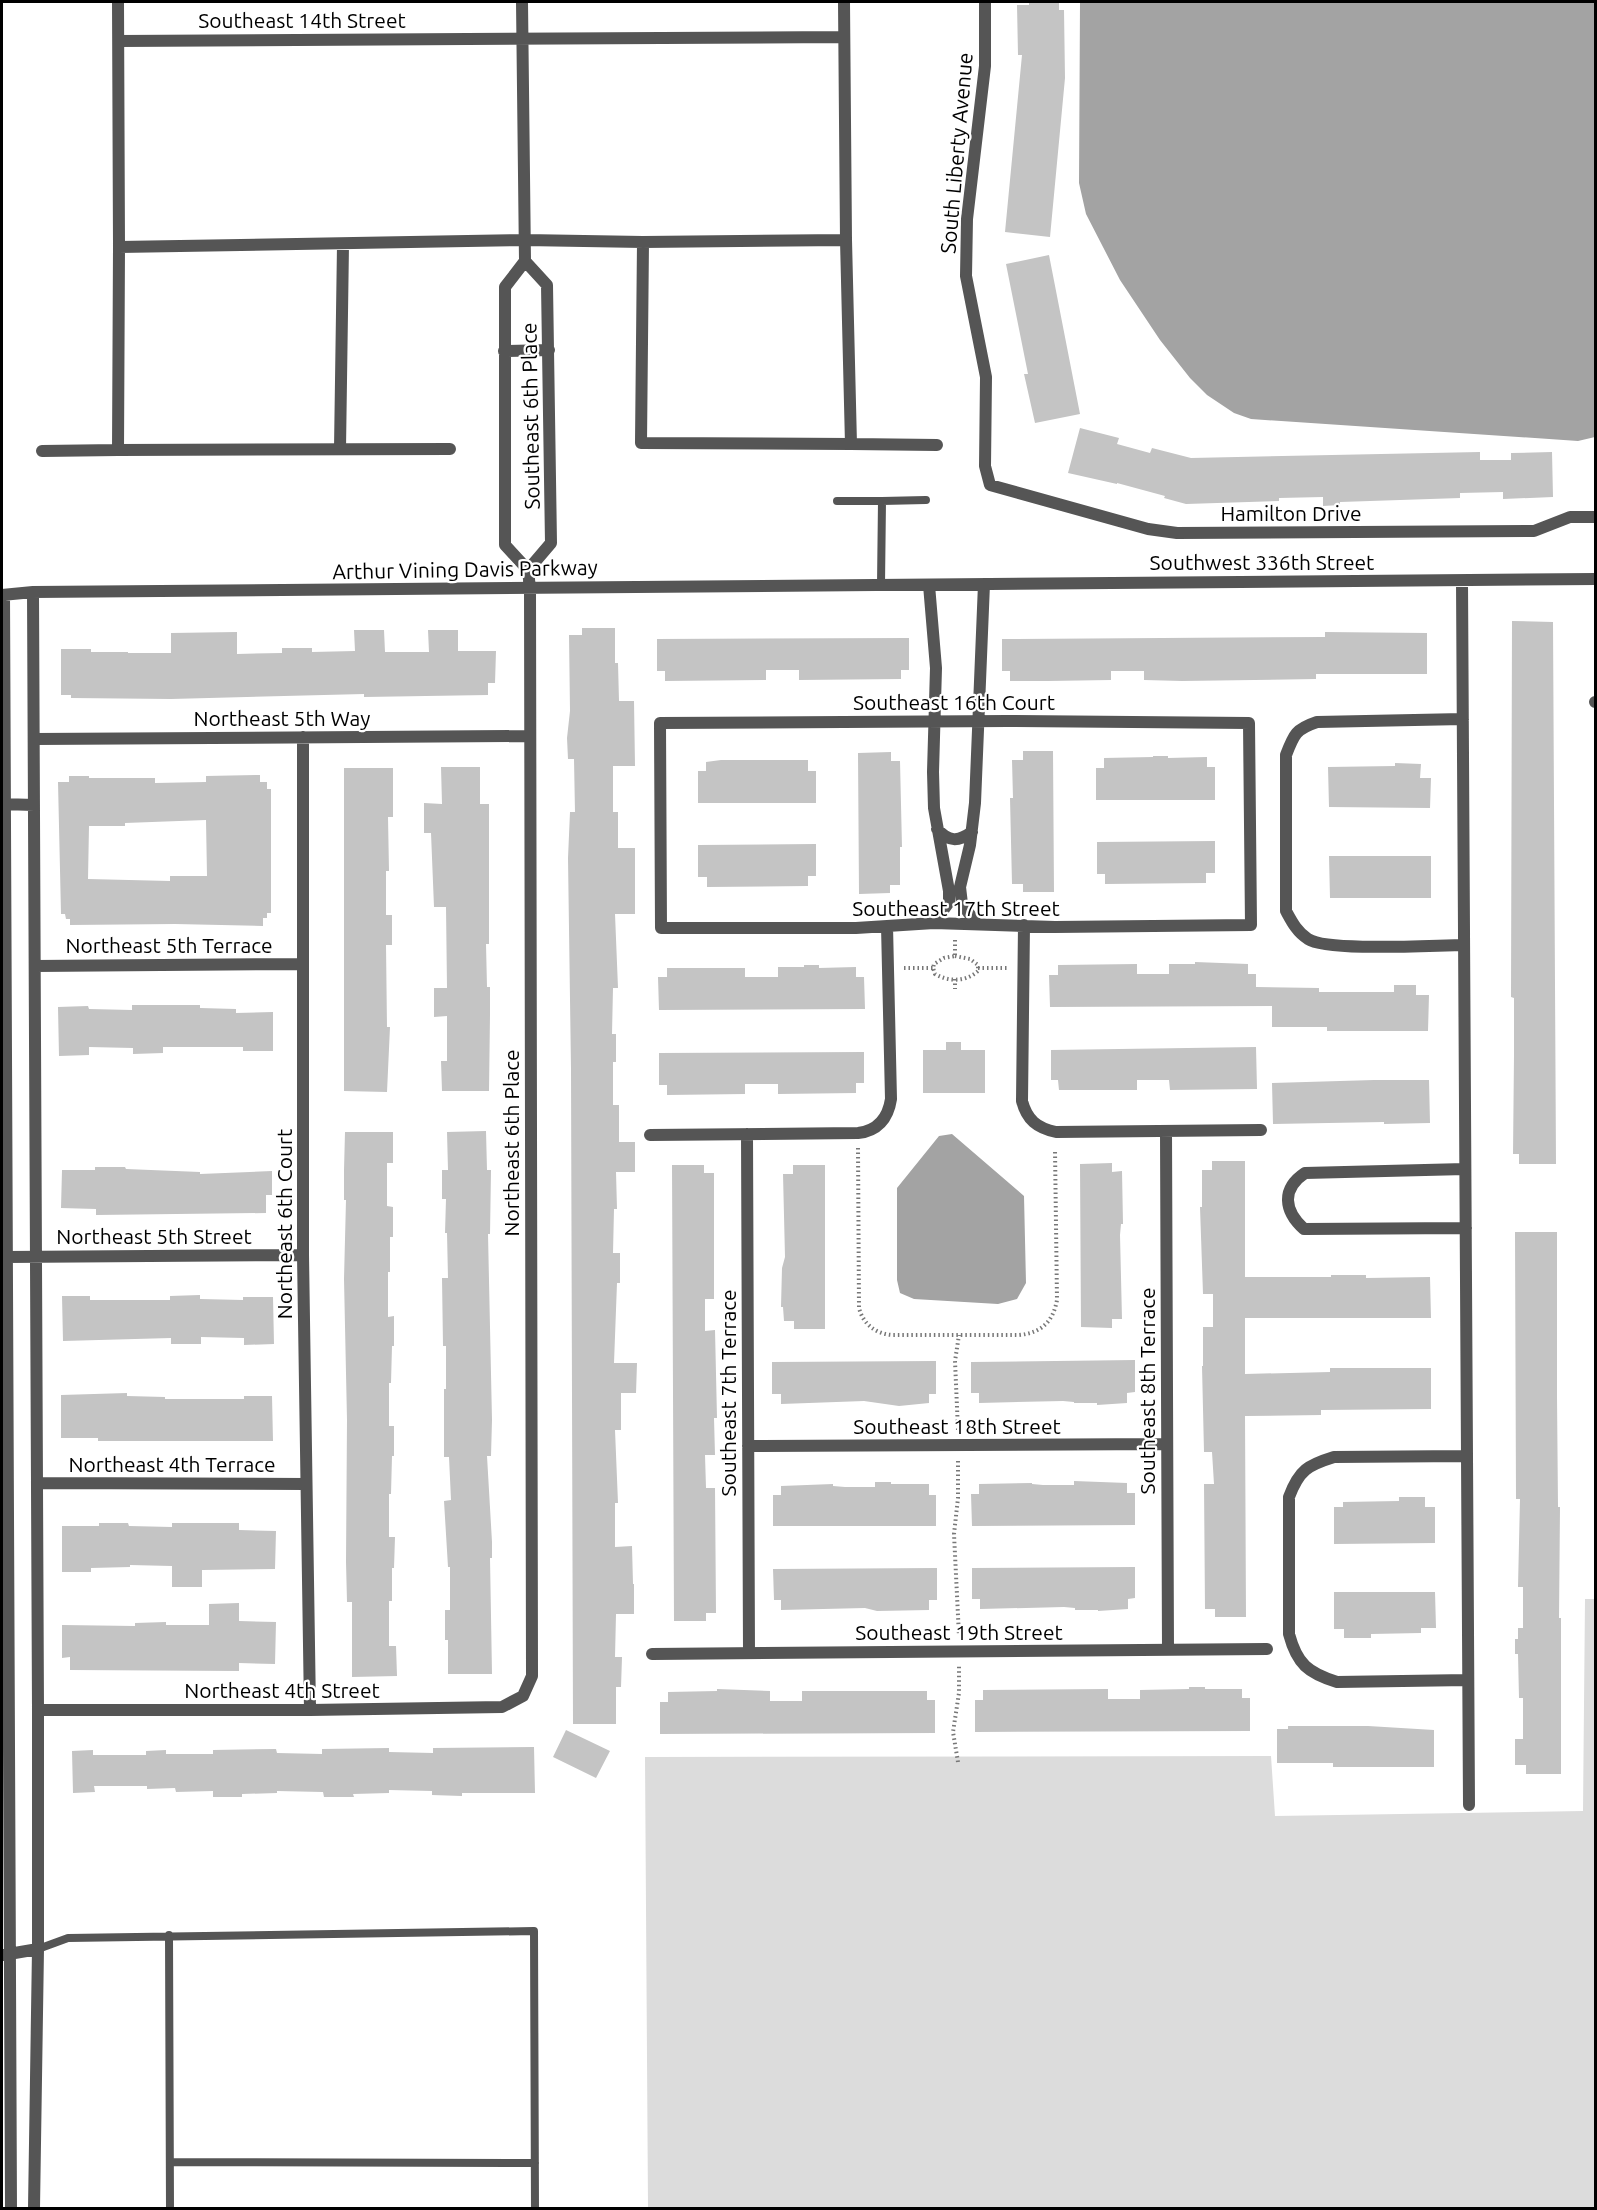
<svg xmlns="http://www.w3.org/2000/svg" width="1597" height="2210" font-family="Ubuntu,sans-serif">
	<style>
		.green { fill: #dcdcdc }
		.water { fill: #a3a3a3 }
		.building { fill: #c4c4c4; fill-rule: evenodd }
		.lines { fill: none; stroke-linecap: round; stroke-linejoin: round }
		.path { stroke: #777; stroke-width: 4; stroke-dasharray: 1.5 3; stroke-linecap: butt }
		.service { stroke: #555; stroke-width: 8 }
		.minor { stroke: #555; stroke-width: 12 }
		.labels { text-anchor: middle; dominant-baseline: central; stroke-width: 4.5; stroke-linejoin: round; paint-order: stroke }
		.street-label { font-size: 21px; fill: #000; stroke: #fff }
	</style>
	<rect width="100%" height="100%" fill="#fff"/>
	<path class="green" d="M1585,1599H1596L1595,2208H648L645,1757L1271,1756L1275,1816L1583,1811Z"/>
	<path class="water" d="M1080,2H1595V437L1578,441L1251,419L1234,413L1207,395L1190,378L1160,340L1120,280L1086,214L1079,183Z
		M952,1134L1024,1196L1026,1283L1017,1299L998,1304L914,1299L900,1293L897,1280V1188L939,1136Z"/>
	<path class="building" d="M1029,2H1059V10H1064L1065,78L1050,237L1005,232L1022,55H1018L1017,5H1029Z
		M1049,255L1080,414L1035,423L1024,374H1028L1006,264Z
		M1080,428L1119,438L1117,444L1150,453L1152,448L1191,458L1480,452V460H1511V453L1552,452L1553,497L1503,499V492L1460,493V498L1340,502V505L1323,506V497L1279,498V501L1186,504L1164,498L1165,496L1117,483V484L1068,473Z
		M1512,621L1553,622L1556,1164H1519V1154H1513L1514,1055V998L1511,997Z
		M582,628H615V663H618L619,701H634L635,766H613V812H618V848H635V914H615L618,988H613L612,1034H616V1062H613V1105H619V1142H635V1172H616L617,1209H614L613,1253H620V1283H617L614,1363H637L636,1393H621V1430H615L618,1503H615V1547L632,1546L633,1584H634V1614H616L615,1657H622L621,1687H616V1724H573L571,1069L568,858L570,812H575L574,759H568L567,738L570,711L569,635H582Z
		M354,630H384L385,652H429L428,630H458V651H496L495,683H488V695L364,697V694L171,699L71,698V695H61V649H91V652H128V653H171V633L237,632V654L282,653V648H312V652L355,651Z
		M1325,632L1427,633V674H1316V679L1182,681L1144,680V671H1111V680L1048,681H1010V671H1002V639L1325,637Z
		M909,638V670H901V679L799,680V670H766V680L665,681V671H657V639Z
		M1023,751H1053L1054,892H1023V884H1012L1010,798H1013L1012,760H1023Z
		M891,752V761H900L902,847H900V885H890V893L859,894L858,753Z
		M1153,756H1168V758L1207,757V767H1215V800H1096V768H1104V758L1153,757Z
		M721,760H808V771H816V803H698V771H706V762Z
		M1395,763L1421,764L1420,778H1431L1430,808L1329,807L1328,767L1395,766Z
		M441,767H480V804H489V944H486L487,987H490V1015L489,1091H442L441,1061H447V1016L434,1017V988H447L446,907H434L431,833H424V803L442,804Z
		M344,768H393V817H388L389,871H386V915H392V945H386L387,1027H390L387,1092L344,1091Z
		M260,775V782H267V789H271V913H267V918H263V926L175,924L70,925V919H66L65,914H61L58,782H69V776H89V778H155V783L206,782V776ZM206,820L207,876H170V881L88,879L89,826H125V823Z
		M1215,841V873H1206V883L1105,884V874H1097V842Z
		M816,844V876H808V886L707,887V877H698V845Z
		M1329,856H1431V898H1330Z
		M1195,962L1248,964V974H1256V987L1319,988V992H1394V985H1416V995H1429L1428,1031H1327V1027H1272V1006L1050,1007L1049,975H1058V965L1137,964V974H1169V964H1195Z
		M804,965H819V968L856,967V977H864L865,1009L659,1010L658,977H667V968H745V977H778V967H804Z
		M132,1005H200V1008L236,1009V1013L273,1012V1051H243V1047H163V1053L133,1054V1048L89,1047V1055L59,1056L58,1007L88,1006L89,1009L132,1010Z
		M946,1042H961V1050H985V1093H923V1050H946Z
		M1256,1047L1257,1089L1170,1090L1169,1080H1137V1090H1059L1058,1080H1051V1050Z
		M864,1052V1083H856V1093L778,1094V1084H745V1094L667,1095V1085H659V1053Z
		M1374,1080H1429L1430,1123L1384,1124V1122L1273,1124L1272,1083Z
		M486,1131L487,1170H491L490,1234H488L492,1420L491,1456H487L492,1542V1558H490L492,1674H448V1640H445V1610H450V1567H448L444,1501L451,1500L449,1457H444V1389H446V1346H443L442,1278H448L447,1233H445L446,1199H442V1170H448L447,1132Z
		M345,1132H393V1163H387V1206L393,1207V1237H390V1272H388V1317L394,1316V1346H392L391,1383H389V1426H394V1456H392L391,1494H389V1537H395L394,1568H392V1601H389V1646H396L397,1676L352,1677V1602H347L346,1562L347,1420L344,1279L346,1200H344V1170Z
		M1212,1161H1245V1277H1331V1275H1366V1278L1430,1277L1431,1318H1245V1374L1330,1372V1368H1431V1409L1321,1410V1415L1245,1416L1246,1617H1215V1609H1205L1204,1484H1214L1212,1452H1204L1202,1366H1203V1327H1213V1294H1203L1200,1207H1202V1170H1212Z
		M1112,1163V1172L1122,1171L1123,1224H1121L1120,1235L1122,1319H1112V1328L1081,1327L1080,1164Z
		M672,1165H704V1173H714V1299H705V1331L715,1330L717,1418H714L715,1455H705L706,1488H715L716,1613H706V1621H674Z
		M793,1165H825V1329H794V1321H784L783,1307H781L782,1268L785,1257L783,1174H793Z
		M95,1167H125L126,1169L200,1172V1174L272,1171V1195H266V1213L96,1215V1209L61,1208L62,1170H95Z
		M1515,1232H1557V1397L1558,1507H1560L1559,1618H1561V1774H1526V1765H1515V1739H1523V1698H1519L1518,1654H1515V1639H1518V1628H1523V1587H1518L1520,1499H1516Z
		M200,1295V1299L243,1300V1297H273L274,1344L244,1345V1338L201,1337V1344H171V1338L63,1341L62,1296H90V1300H170V1296Z
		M1135,1360V1392L1127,1393V1403L1097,1405V1403H1074V1402L1063,1401L979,1403V1393H971V1362Z
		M936,1361V1394H929V1403L899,1406L864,1401L781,1404V1394H772V1362Z
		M127,1393V1396L165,1397V1399H244V1396H272L273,1441H98V1438H61V1395Z
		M1074,1481L1127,1483V1493H1135V1525L972,1526L971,1494H979V1484L1032,1483V1484L1043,1485H1074Z
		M875,1482H891V1484H929V1495H936V1526H773V1495H781V1486L833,1484V1486L845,1487H875Z
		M1399,1497H1425V1507H1435V1543L1334,1544V1507H1343V1502L1399,1501Z
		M99,1523H128L129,1526L172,1527V1523H239V1530L276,1531L275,1569L202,1570V1587H172V1566L130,1565V1567L91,1568V1572H62V1526H99Z
		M1135,1567V1598L1128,1599V1609L1098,1611V1610H1075V1608L1064,1607L980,1609V1599H972V1568Z
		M937,1568V1600H929V1610L877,1611L865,1608L781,1610V1600H774L773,1569Z
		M1334,1592H1435L1436,1628H1421V1633L1371,1634V1638H1344V1629H1334Z
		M239,1603V1621L276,1622L275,1664L239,1663V1671L70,1670V1657L62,1658V1625L135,1626V1623L166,1622V1625H209V1604Z
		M1189,1687H1205V1689H1242V1698H1250V1731L975,1732V1700H983V1690L1108,1689V1699H1140V1690L1189,1689Z
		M717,1689L770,1691V1701H802V1691H927V1700H935V1733L660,1734V1702H668V1692L717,1691Z
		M1288,1726H1368L1434,1730V1767H1333V1763H1277V1729H1288Z
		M566,1730L610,1751L596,1778L553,1757Z
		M534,1747L535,1793H462V1796L432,1795V1791L389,1790V1793L353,1794L354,1797H324L323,1792L277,1791V1793L242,1794V1797H213V1791L176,1792L175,1788L147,1789V1786H94L95,1792L73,1793L72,1751L93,1750V1755H146V1751L166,1750V1754H213V1750L276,1749L277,1753L322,1754V1749L389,1748V1752L433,1753V1748Z"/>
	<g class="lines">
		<path class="path" d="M955,940V956
			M955,956L970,959L978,965V971C966,982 949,982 935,974L933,968L934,964L944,958Z
			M904,968H933
			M978,968H1007
			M955,979V989
			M858,1148L859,1308C863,1324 876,1334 892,1335H1019C1041,1333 1053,1322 1057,1300L1055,1150
			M958,1430L955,1361L959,1335
			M958,1461V1498L954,1534L959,1636
			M958,1762L953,1732L959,1693V1666"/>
		<path class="service" d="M837,501H882L881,585
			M882,501L926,500
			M169,1935L170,2208
			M38,1949L68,1938L534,1931L535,2208
			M170,2162L535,2163"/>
		<path class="minor" d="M118,2L119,247L525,240L643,242L846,240L844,2
			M985,2V66L967,219L966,276L986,377L985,466L990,485L1148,529L1177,533L1534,531L1570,517H1596
			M119,41L844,37
			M643,242L641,443L851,444L846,240
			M119,247L118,450L450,449
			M525,261L547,285L551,543L528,570
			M504,351L549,350
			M851,444L937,445
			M340,449L343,245
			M42,451L118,450
			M1462,581L1469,1805
			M929,585L936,668L933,772L934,808L949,891V902L934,923
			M33,592L38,1710V1949L34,2208
			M2,595L33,592L1596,579
			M4,595L11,2208
			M1595,702H1596
			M1463,719L1317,722C1296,729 1294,734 1286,755V911C1292,922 1297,932 1308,939C1327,952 1436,945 1464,945
			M1007,721L1249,723L1251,925L1055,927L934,923L856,928H661L660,723Z
			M303,737V1255L310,1710
			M34,739L530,736
			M2,804L34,805
			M937,829C949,842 958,842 972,832
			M976,923L962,904L960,887L970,845L975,803L984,584
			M1024,925L1022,1101C1027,1120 1037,1128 1056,1132L1261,1130
			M35,966L303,964
			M1166,1132L1168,1650
			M747,1134L749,1653
			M650,1135L858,1133C877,1131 888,1119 891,1099L887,926
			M1465,1169L1305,1173C1281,1189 1284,1211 1304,1229L1466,1228
			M6,1257L303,1255
			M748,1446L1167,1444
			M1467,1456L1334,1457C1308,1465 1299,1470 1289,1497V1634C1297,1664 1308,1673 1337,1682L1468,1680
			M37,1483L306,1484
			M652,1654L1267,1649
			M38,1710H310L502,1707L523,1696L532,1676L530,589L528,570L505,545V287L525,261L522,2
			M3,1955L38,1949"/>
	</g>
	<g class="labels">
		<g class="street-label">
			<text x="302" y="20">Southeast 14th Street</text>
			<text transform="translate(956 153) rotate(-85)">South Liberty Avenue</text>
			<text transform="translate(530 416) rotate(-91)">Southeast 6th Place</text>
			<text x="1291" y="513">Hamilton Drive</text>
			<text x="1262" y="562">Southwest 336th Street</text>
			<text transform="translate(465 569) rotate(-1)">Arthur Vining Davis Parkway</text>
			<text x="954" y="702">Southeast 16th Court</text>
			<text x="282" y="718">Northeast 5th Way</text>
			<text x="956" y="908">Southeast 17th Street</text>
			<text x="169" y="945">Northeast 5th Terrace</text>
			<text transform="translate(511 1143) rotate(-90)">Northeast 6th Place</text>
			<text transform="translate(284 1224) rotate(-90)">Northeast 6th Court</text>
			<text x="154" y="1236">Northeast 5th Street</text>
			<text transform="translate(1147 1391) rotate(-90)">Southeast 8th Terrace</text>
			<text transform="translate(728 1393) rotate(-90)">Southeast 7th Terrace</text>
			<text x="957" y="1426">Southeast 18th Street</text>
			<text x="172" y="1464">Northeast 4th Terrace</text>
			<text x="959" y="1632">Southeast 19th Street</text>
			<text x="282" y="1690">Northeast 4th Street</text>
		</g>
	</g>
	<rect width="1597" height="2210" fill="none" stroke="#000000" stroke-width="6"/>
</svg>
